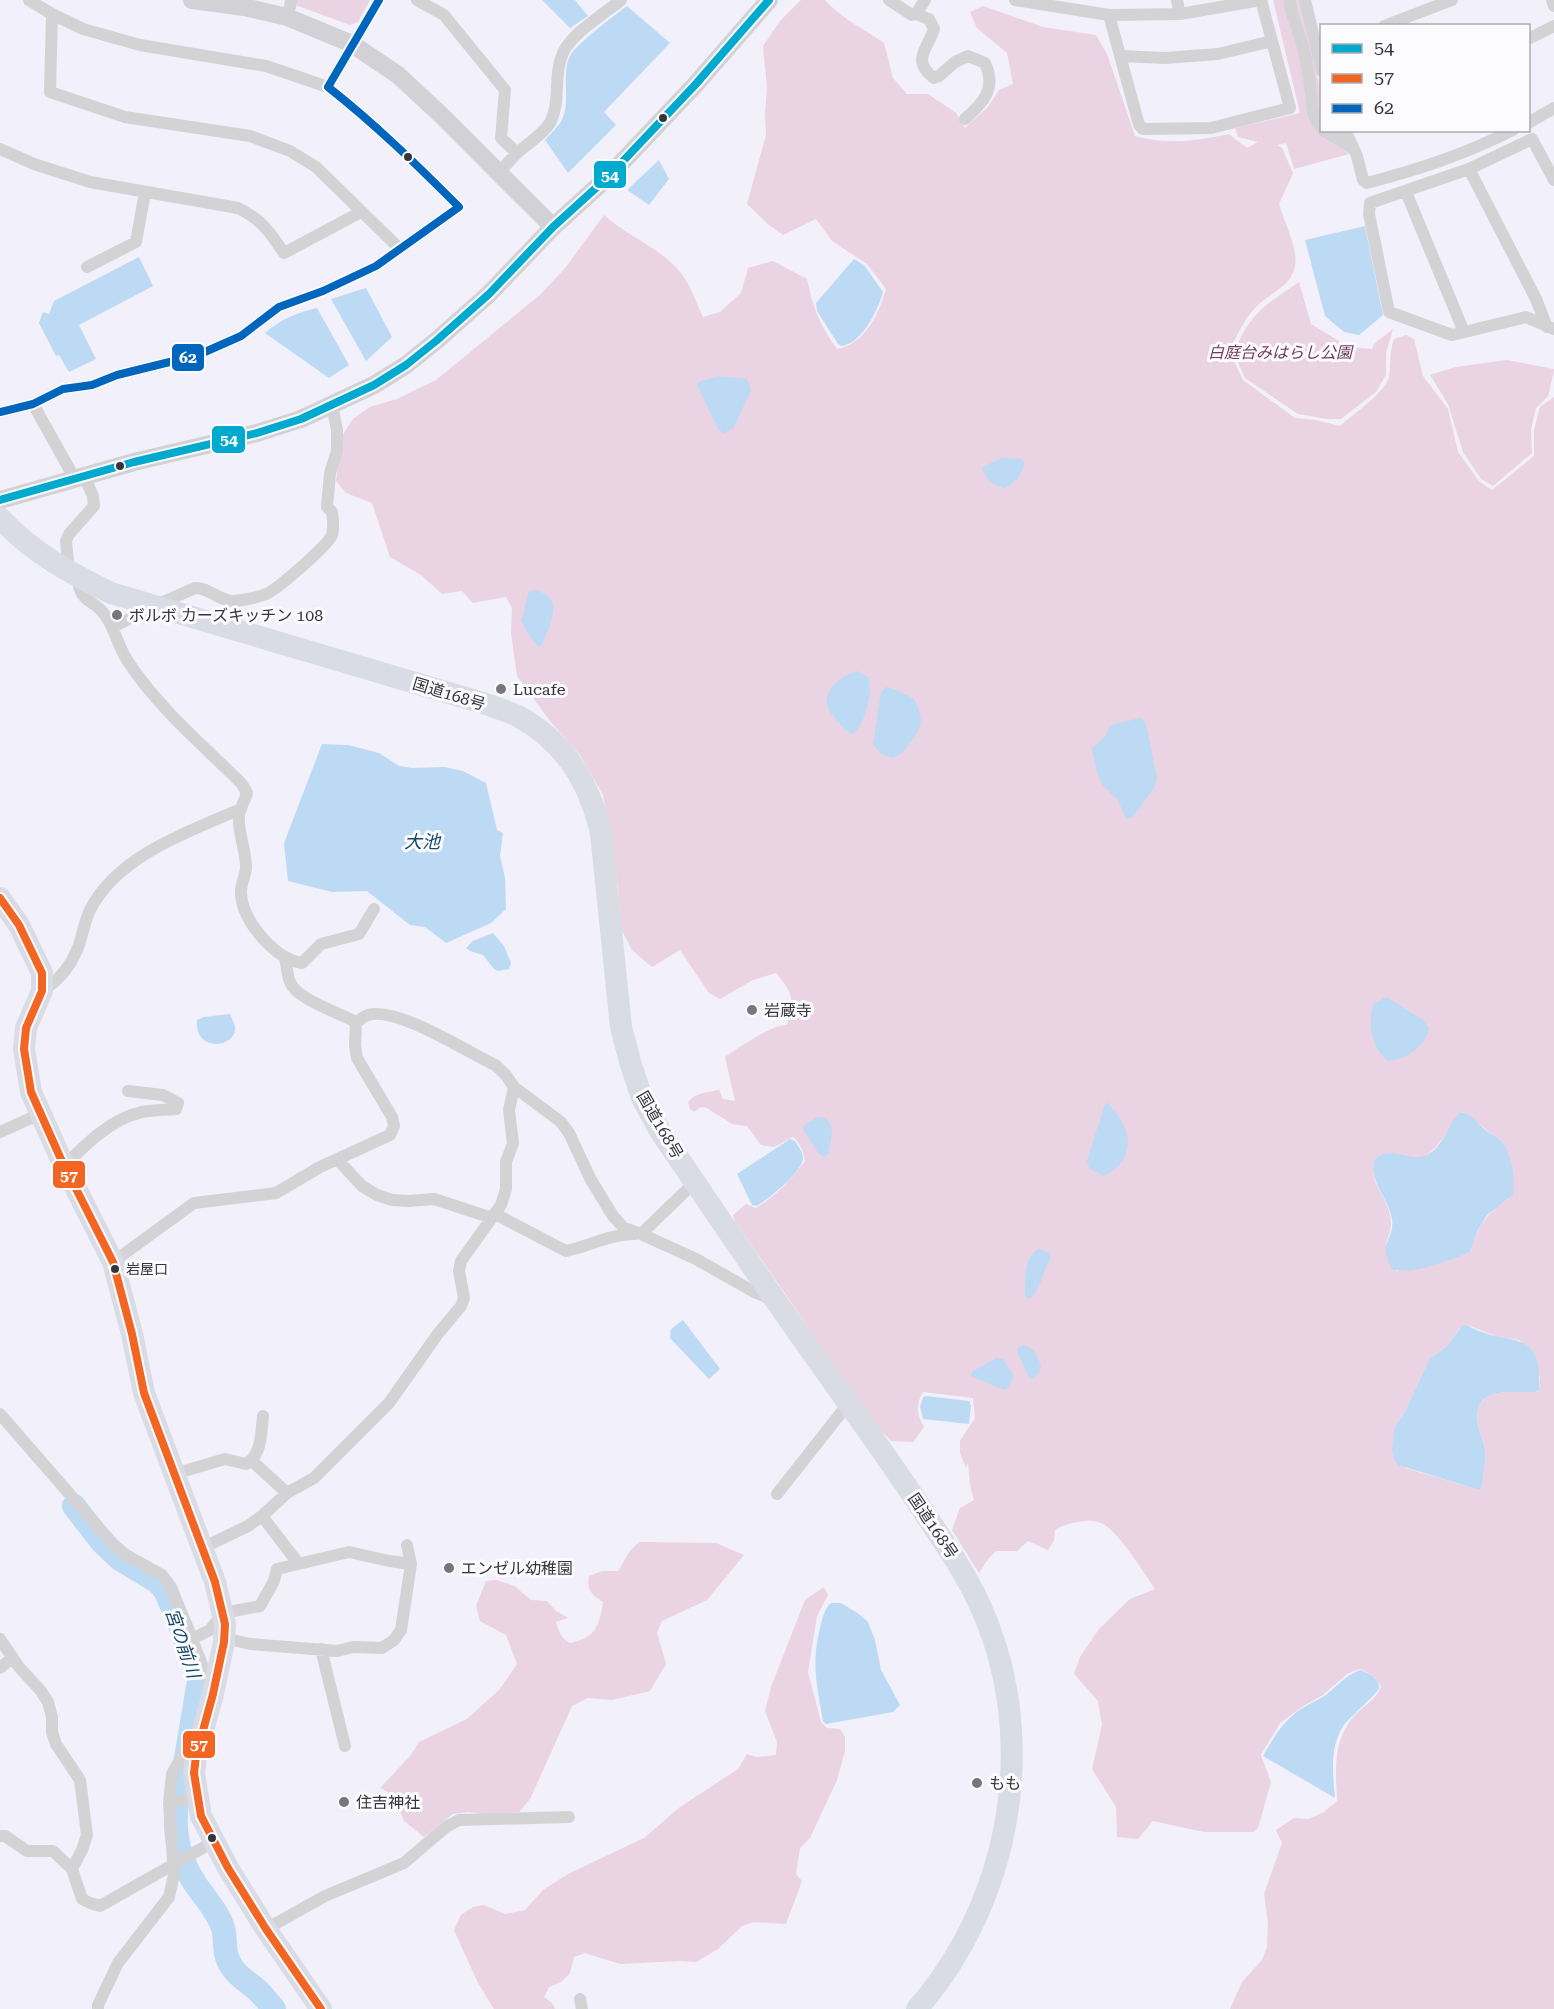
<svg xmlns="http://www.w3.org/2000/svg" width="1554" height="2009" font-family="'Roboto Serif','Noto Sans JP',serif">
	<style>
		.green { fill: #ead3e3; fill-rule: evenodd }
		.water { fill: #bddaf4 }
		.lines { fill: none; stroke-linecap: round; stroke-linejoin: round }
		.river { stroke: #bddaf4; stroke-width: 24 }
		.street { stroke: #d3d3d5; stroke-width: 12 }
		.secondary { stroke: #d2d2d6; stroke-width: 18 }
		.highway { stroke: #d9dce5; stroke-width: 22 }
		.bus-1-casing { stroke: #fcfcff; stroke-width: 12 }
		.bus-2-casing { stroke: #fcfcff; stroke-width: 12 }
		.bus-3-casing { stroke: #fcfcff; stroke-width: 12 }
		.bus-1 { stroke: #00a9ce; stroke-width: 8 }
		.bus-2 { stroke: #f26522; stroke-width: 8 }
		.bus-3 { stroke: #0065bd; stroke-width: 8 }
		.bus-dot { fill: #35343a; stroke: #fcfcff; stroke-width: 2 }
		.poi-dot { fill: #77767d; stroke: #fcfcff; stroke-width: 2 }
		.labels { text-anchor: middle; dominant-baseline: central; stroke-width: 6; stroke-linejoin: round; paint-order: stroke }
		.bus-label { font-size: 14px; fill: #35343a; stroke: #fcfcff; text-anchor: start }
		.park-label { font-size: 16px; font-style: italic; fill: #73395c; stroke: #fcfcff }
		.poi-label { font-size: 16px; fill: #35343a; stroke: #fcfcff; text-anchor: start }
		.street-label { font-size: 16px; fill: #35343a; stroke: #fcfcff }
		.water-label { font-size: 18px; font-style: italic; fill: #164968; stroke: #fcfcff }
		.line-badge { stroke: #fcfcff; stroke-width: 2 }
		.badge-label { font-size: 16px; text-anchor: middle; font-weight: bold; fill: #fff }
	</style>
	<rect width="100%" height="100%" fill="#f2f0fa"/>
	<path class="green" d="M287,0H370L358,22L350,25L287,2Z
		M801,0H825C842,19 864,29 884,43L893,78L907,94H928L956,113L965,128L988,107L999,90L1013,84L1007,53L977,28L970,12L983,6L1043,27L1096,35L1107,54L1135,136C1167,145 1197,141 1229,134L1247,148L1258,142L1238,137L1235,128L1300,113L1273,0H1301L1321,94L1322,130L1339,131L1349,154L1294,169L1286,143L1277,145L1282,148L1293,173L1279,204C1284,220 1292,237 1295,253C1299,286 1273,289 1256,307C1244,319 1237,336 1229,351L1243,380L1295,418L1315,420L1340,426C1353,414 1386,392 1389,377C1391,363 1389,354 1394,339L1406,335L1414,339L1423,376L1448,409L1458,452L1479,481L1492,490L1534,456V430L1540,407L1554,397V2009H1230L1242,1982L1262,1960L1267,1947L1268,1923L1264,1894L1282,1843L1276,1830L1294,1818L1309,1819L1324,1812L1337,1801C1336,1769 1332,1741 1355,1715C1364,1706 1376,1699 1381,1687C1377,1677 1369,1672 1359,1669L1347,1674L1323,1695L1302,1707L1280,1723L1261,1755L1271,1782L1258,1828L1253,1832H1204L1153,1821L1138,1839L1117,1837L1116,1807L1092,1769L1102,1725L1098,1701L1074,1674L1080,1657L1099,1629L1130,1599L1155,1589C1144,1573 1117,1529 1101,1523C1092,1519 1081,1521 1072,1523C1066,1525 1060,1526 1055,1530L1054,1540L1048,1550L1028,1541L1017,1551H996L988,1559L979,1573L952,1530L960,1508L974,1500L970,1485L968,1463L966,1468L960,1453V1441L975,1418L973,1398L923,1392C915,1405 917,1415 924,1427L913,1442L891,1441L862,1410L789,1299L735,1222L733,1215L746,1204L756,1208C776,1196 792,1179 805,1161C803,1151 801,1144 793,1137L774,1147L761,1145L747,1126L732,1124L707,1108L701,1107L694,1112L690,1109L688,1102C695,1093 708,1092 719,1090L723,1099L735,1101L725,1057C737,1049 774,1023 787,1025C794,999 794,994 776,973L753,980L720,999L709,993L680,950L652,967L632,950L621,929L618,887L603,795L580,755L550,721L517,676L511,633L512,608L506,597L473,603L462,591L442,594L421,575L390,557L372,503L346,493L336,481L342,436L353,419L370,407L397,399L436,380L541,294L566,267L604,215C627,236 659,247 679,271C690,283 696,303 703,317L720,312L741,293L748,268L773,261L807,279C813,308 820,325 837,349C865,344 879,314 886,289L867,264L832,241L816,219L783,235L769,225L747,204L766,135L765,114L767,87L763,46L780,21ZM1463,1112C1477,1119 1486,1132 1500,1140L1510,1198C1486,1213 1479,1225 1470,1252L1444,1262L1403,1271H1396L1386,1243C1404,1205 1367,1192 1374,1161L1421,1158C1441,1149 1447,1128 1460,1113ZM1467,1325L1496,1336L1519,1340L1534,1353L1540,1378L1539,1390L1535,1392C1509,1393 1472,1386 1478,1424C1479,1433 1485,1442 1485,1451C1487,1463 1482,1477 1481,1489H1476L1405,1468L1395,1426L1404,1413L1430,1358L1446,1347L1459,1329Z
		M1299,282L1311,324L1339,341L1340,346L1372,349L1374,344L1393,329L1386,353V375L1376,392L1341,419H1327L1298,414L1245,378L1234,353C1250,313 1264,306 1299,282Z
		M1507,360L1554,369V371L1548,396L1536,408L1531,429L1532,453L1493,486L1481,479L1463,452L1448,404L1430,375L1456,367Z
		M640,1542L716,1543L744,1555L707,1600L662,1621L657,1633L666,1664L650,1691L612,1700L588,1698L572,1706L530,1799L519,1812L484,1814L468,1812L453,1814L424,1837L404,1821L393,1795L380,1788L411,1755L419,1742L467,1719L500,1689L517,1664L506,1635L480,1621L476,1606L486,1581L497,1580L514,1586L531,1600L547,1601L555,1610L568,1618L556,1622C559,1633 561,1638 570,1643C596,1638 599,1626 603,1602C592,1595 586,1590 589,1576L602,1571H618C626,1559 628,1550 640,1542Z
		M824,1587L828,1595L817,1616L808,1672L821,1722L827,1728L840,1729L845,1737V1751L837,1780L810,1838L800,1848L796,1874L802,1881L786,1924L754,1922L742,1926L718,1949L696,1962L680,1961L620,1964L585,1953L574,1957L570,1973L561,1982L549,1987L544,1997L553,2004L555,2009H494L478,1983L454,1930L461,1915L473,1907L484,1905L505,1914L525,1910L543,1890L568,1874L644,1838L680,1807L738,1769L747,1754L756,1757L776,1755L777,1742L765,1711L771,1687L805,1600Z"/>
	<path class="water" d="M542,0H575L588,16L570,28Z
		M627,6L670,43L604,112L616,125L568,173L545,140C550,134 556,129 560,123C572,105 561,78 569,58C574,45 614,16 627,6Z
		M659,160L669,179L649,205L627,190Z
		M1365,226L1383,315L1359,335L1344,332L1325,316L1305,240Z
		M139,257L153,286L79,325L96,359L69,372L59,355L56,356L39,323L43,312L49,314L54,301Z
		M854,259L864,265L883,292C878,310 862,344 841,346L838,344L817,311L816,303Z
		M366,288L392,337L366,361L331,299Z
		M317,308L349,365L329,378L265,333C281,319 296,313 317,308Z
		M719,376L747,379L751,390L734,427L724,434L718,429L697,385L698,382Z
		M1001,458L1021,459L1025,464L1018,479L1004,489L989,481L981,468Z
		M535,590C540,592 546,593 549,597C560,608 547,632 542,644L539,647L530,637L521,621L529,591Z
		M857,671L868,677C874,693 865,723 853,734C847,733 844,728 839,723C834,717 828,711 827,703C825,688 844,674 857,671Z
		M886,687L897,690L914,699C925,719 922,730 907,747C903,752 899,756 892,758L880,753L873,744L881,692Z
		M1140,718L1144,720L1147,728L1157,778L1154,788L1133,817L1129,819L1125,816L1118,800L1103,786L1097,773L1092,748L1105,736L1111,725Z
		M322,744L348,745L379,753L399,766L412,768L445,767L463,771L486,783L497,830L503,833L500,856L505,878L506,909L491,923L446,943L425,927L410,925L367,891L332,892L288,881L284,843Z
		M493,933L504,946L511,963L509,969L498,971L494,969L483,955L470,951L466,948L473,941Z
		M1384,998H1388L1425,1021L1429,1029C1424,1048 1407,1059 1388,1061C1371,1048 1368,1024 1373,1005Z
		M230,1014C232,1019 235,1024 235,1028C236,1048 194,1053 197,1020L204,1017Z
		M1108,1103C1132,1127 1138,1159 1104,1176L1090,1169L1087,1161L1105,1104Z
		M1460,1112C1470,1113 1476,1120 1482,1127C1488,1133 1496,1136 1501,1141C1513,1154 1515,1179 1513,1195L1487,1215L1477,1232L1470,1252C1452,1260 1410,1276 1392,1269C1377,1241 1395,1241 1392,1219C1389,1199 1369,1182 1374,1161C1388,1143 1408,1162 1424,1156C1443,1150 1447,1125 1460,1112Z
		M823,1117C837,1124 830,1140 829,1153L824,1157L818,1153L803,1129L804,1125L816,1118Z
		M790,1139L795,1141C798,1146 803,1152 803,1158C802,1173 769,1198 757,1206L752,1205L737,1174Z
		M1039,1249L1048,1252L1051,1258C1043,1271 1040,1292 1029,1299L1025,1296C1026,1281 1022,1257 1039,1249Z
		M683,1320L720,1369L709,1379L670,1338L671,1329Z
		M1467,1325C1506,1349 1543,1323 1539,1390L1535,1392C1508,1393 1472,1386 1478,1424C1479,1434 1485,1443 1485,1452C1486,1462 1483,1474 1482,1485L1481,1489H1476L1398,1465L1394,1459L1392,1450L1395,1426L1404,1413L1430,1358L1446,1347L1462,1326Z
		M1025,1345L1034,1351L1041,1365L1039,1373L1032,1379L1029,1378L1017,1351L1018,1348Z
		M996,1358L1003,1359L1014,1376L1008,1388L1004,1390L971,1376L973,1371Z
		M927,1396L969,1401L971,1406L969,1424L923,1419L920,1407L923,1397Z
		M831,1603H841L859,1614L868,1622L875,1640L881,1670L900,1705L893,1712L826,1724L823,1721C817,1686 811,1663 820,1628C822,1620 824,1609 831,1603Z
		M1360,1670C1367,1672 1380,1678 1379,1688C1378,1693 1350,1717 1344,1725C1329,1747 1333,1773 1335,1798L1263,1756C1274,1737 1283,1721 1301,1709C1309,1704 1318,1700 1326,1695C1337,1686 1346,1675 1360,1670Z"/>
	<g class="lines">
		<path class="river" d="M74,1506L102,1542L120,1559L158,1582L165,1590L183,1632L199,1681L183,1776C171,1815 173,1851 196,1885C205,1898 218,1912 223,1928C227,1943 222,1953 232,1967C237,1976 248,1982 256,1989C263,1995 268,2002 274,2009"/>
		<path class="street" d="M29,0L52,14L50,92L125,117L250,136L290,151L316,167L400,249
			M417,0L444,15L505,90L501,138L517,153C527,144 545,133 551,121C561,100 553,74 563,53C571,34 604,14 621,0
			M889,0L912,15L916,14L925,0
			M1015,0L1109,15L1180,14L1261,0L1290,108L1211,128L1143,129L1139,125L1109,15
			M1177,0L1180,14
			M1290,0C1290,13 1296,24 1300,37C1306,55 1309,74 1311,93C1312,106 1312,119 1322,128
			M1305,0L1322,71
			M1552,0L1554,6
			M290,7L291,0
			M52,14L83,29L140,45L266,66L328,87
			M916,14L929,19L934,29C927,50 911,61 934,78L939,76L955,62L968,56L985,63C997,89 983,103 965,119
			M1384,26L1452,0
			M1528,39L1554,26
			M1120,56L1165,58L1218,54L1272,41
			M1528,123L1554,108
			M1323,130L1353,148
			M1345,130L1357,156L1363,180L1367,183C1420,169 1463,155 1513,130
			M0,149L34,164L90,182L238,208C262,220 269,231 284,253L361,212
			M1469,169L1536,299L1547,327
			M499,172L517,153
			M1554,180L1532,139L1469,169L1370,203L1369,214L1389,312L1452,335L1526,317L1554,329
			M1406,192L1464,332
			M87,267L136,242L145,192
			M33,404L75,479
			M0,412L33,404L63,389L92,385L117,375L198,355L241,336L279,307L323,291L376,266L459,207C417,165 375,124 328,87L379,0
			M69,573L66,541L69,534L94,506L93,496L84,476
			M77,576C81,606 91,596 105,615C115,629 118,646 127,660C158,708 202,744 242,784L247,793C245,800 240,808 239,815C237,829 246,851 246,867C246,876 240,884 241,894C243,922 275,959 302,963L321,944L359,934L374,909
			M113,627L154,606L195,588C209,587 220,602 234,601C245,600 256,598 266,594C278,589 328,545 332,535C334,528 333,519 332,512L327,507L330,473L337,451V430L332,405
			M285,958C287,966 287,975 290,982C296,999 340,1013 356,1022C360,1020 364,1016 368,1015C397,1006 467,1052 495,1065L505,1074L514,1087L561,1122L569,1133L591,1180L613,1216L624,1228L641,1234L695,1182
			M42,991C60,980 72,964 79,945C83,933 85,920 90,910C117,856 189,831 241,809
			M0,1132L40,1114
			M337,1159L362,1186L377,1195L392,1200L408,1201L434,1199L492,1218
			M64,1166C85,1145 112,1118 142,1112C153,1110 165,1110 176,1109L178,1103L163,1095L128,1091
			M495,1214L566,1251C589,1246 611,1234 635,1234
			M641,1234L696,1259L756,1293L772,1299
			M113,1262L194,1203L276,1193L320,1167L390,1135L394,1126L392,1117L357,1058L355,1046L356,1022
			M0,1414L113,1544L126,1555L162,1575L171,1587L211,1687
			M252,1461L287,1493
			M174,1474L225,1459L246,1464C262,1455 261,1433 263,1416
			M777,1494L848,1404
			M262,1516L298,1563
			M202,1548L248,1526L262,1516L287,1493L314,1478L389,1403L437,1335L461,1306L464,1298L459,1271L461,1261L501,1205L506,1189V1162L513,1143L509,1110L514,1087
			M224,1638L250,1644L337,1651L353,1647L382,1648L394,1640L401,1630L411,1564L407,1545
			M0,1639L19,1667L41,1691L48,1702L52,1717V1732L56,1744L80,1780L87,1835L82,1850L72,1869L82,1899L90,1903L100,1906L213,1842
			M192,1639L210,1630L223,1613L260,1606L274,1581L277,1569L349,1552L389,1561L411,1564
			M321,1649L345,1746
			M0,1668L12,1658
			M169,1803L197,1797
			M0,1836H5L27,1851H53L72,1869
			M266,1929L325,1896L404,1863L446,1827L459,1820L569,1817
			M580,1999L582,2009
			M98,2009V2005L118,1963L169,1897L174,1875L169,1803L172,1774L194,1736"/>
		<path class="secondary" d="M192,0L244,7L287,17L352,44L398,75L441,115L553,227
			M0,500L134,462L257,433L301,419L374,385L406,365L436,341L489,294L553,227L608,177L695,85L769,0"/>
		<path class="highway" d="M0,518C33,553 68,572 111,593L483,703C494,707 507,711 518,716C565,742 589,782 601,833L621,1027L631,1065L642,1098L660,1131C716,1213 771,1296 829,1376C862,1423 896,1469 927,1517C946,1545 965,1573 979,1603C1041,1736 1012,1900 917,2009
			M0,898L19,925L42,973V991L26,1028L24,1049L31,1092L60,1157L113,1262L132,1334L144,1393L215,1582L225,1624L224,1642L213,1694L196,1756L194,1773L201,1816L228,1868L266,1929L321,2009"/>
		<defs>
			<path id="bus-1" d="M0,500L134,462L257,433L301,419L374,385L406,365L436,341L489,294L553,227L608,177L695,85L769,0"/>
			<path id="bus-2" d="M0,898L19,925L42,973V991L26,1028L24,1049L31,1092L60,1157L113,1262L132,1334L144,1393L215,1582L225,1624L224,1642L213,1694L196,1756L194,1773L201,1816L228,1868L266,1929L321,2009"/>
			<path id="bus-3" d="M0,412L33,404L63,389L92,385L117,375L198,355L241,336L279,307L323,291L376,266L459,207C417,165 375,124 328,87L379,0"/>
		</defs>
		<use href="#bus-1" class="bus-1-casing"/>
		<use href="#bus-2" class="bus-2-casing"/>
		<use href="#bus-3" class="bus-3-casing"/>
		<use href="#bus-1" class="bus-1"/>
		<use href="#bus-2" class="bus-2"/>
		<use href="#bus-3" class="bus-3"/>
	</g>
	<g class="bus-dot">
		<circle cx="663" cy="118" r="5"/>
		<circle cx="408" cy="157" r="5"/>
		<circle cx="120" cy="466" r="5"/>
		<circle cx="115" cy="1269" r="5"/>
		<circle cx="212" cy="1838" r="5"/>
	</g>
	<g class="poi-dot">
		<circle cx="117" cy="615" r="6"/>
		<circle cx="501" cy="689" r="6"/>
		<circle cx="752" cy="1010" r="6"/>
		<circle cx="449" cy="1568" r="6"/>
		<circle cx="977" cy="1783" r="6"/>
		<circle cx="344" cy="1802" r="6"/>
	</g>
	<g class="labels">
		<g class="bus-label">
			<text x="126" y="1269">岩屋口</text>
		</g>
		<g class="park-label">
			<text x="1280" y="352">白庭台みはらし公園</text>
		</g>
		<g class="poi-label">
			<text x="129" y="615">ボルボ カーズキッチン 108</text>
			<text x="513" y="689">Lucafe</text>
			<text x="764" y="1010">岩蔵寺</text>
			<text x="461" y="1568">エンゼル幼稚園</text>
			<text x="989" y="1783">もも</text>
			<text x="356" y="1802">住吉神社</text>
		</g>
		<g class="street-label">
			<text transform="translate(449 694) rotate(17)">国道168号</text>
			<text transform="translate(660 1125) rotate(60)">国道168号</text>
			<text transform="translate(933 1526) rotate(56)">国道168号</text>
		</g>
		<g class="water-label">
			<text x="422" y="841">大池</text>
			<text transform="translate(183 1643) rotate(71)">宮の前川</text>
		</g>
	</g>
	<g class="line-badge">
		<rect x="593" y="160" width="34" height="29" rx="6" fill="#00a9ce"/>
		<rect x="171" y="343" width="34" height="29" rx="6" fill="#0065bd"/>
		<rect x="211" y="425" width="35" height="29" rx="6" fill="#00a9ce"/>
		<rect x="52" y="1160" width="34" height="29" rx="6" fill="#f26522"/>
		<rect x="182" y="1730" width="34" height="29" rx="6" fill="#f26522"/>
	</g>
	<g class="badge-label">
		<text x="610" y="181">54</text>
		<text x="188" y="363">62</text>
		<text x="229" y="445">54</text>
		<text x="69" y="1181">57</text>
		<text x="199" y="1750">57</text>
	</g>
	<rect x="1320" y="24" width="210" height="108" fill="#fcfcff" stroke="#acacb0" stroke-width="1.5"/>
	<rect x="1332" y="44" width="30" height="9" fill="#00a9ce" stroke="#acacb0" stroke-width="1.5"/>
	<text x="1374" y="54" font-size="18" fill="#35343a">54</text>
	<rect x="1332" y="74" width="30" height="9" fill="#f26522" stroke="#acacb0" stroke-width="1.5"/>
	<text x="1374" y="84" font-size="18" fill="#35343a">57</text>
	<rect x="1332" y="104" width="30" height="9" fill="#0065bd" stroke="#acacb0" stroke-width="1.5"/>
	<text x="1374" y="114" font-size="18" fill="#35343a">62</text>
</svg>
